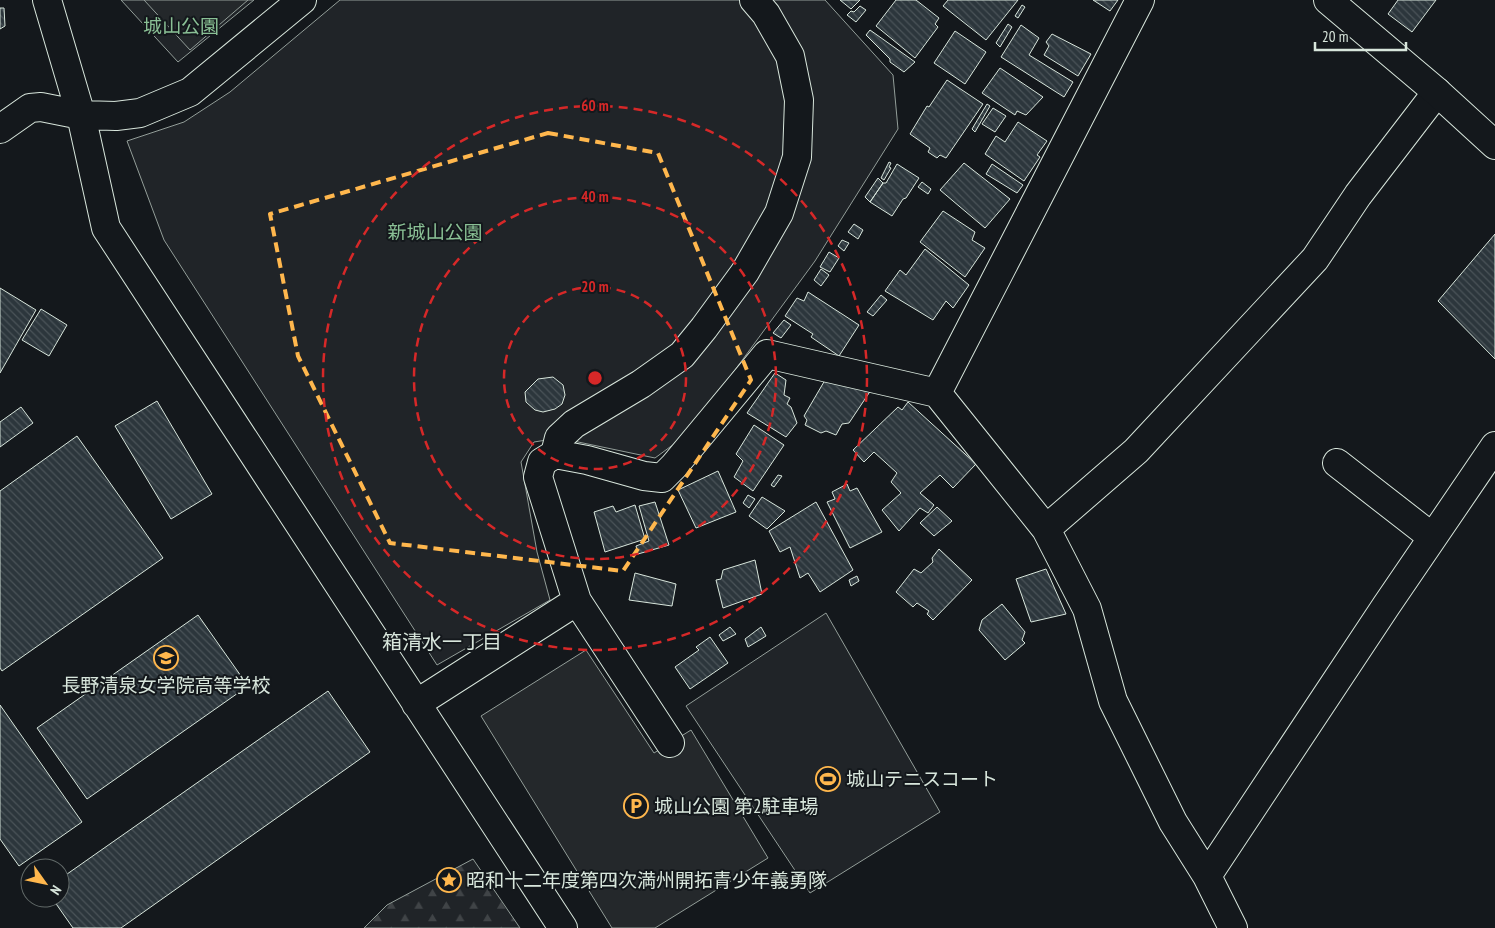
<svg xmlns="http://www.w3.org/2000/svg" width="1495" height="928" font-family="'PT Sans Narrow','Noto Sans JP',sans-serif">
	<style>
		.forest { fill: url(#forest-firs); stroke: #939e99 }
		.green { fill: #202428; stroke: #939e99 }
		.parking { fill: #24282b; stroke: #939e99 }
		.building { fill: url(#building-back-hatch); stroke: #d8e6dc }
		.lines { fill: none; stroke-linecap: round; stroke-linejoin: round }
		.minor-casing { stroke: #d8e6dc; stroke-width: 30 }
		.major-casing { stroke: #d8e6dc; stroke-width: 30 }
		.minor { stroke: #14181c; stroke-width: 28 }
		.major { stroke: #14181c; stroke-width: 28 }
		.marked { fill: none; stroke: #ffb74d; stroke-width: 4; stroke-dasharray: 10 6; stroke-linejoin: round }
		.ring { fill: none; stroke: #d62828; stroke-width: 2.5; stroke-dasharray: 9 6 }
		.labels { text-anchor: middle; dominant-baseline: central; stroke-width: 4; stroke-linejoin: round; paint-order: stroke }
		.park-label { font-size: 19px; fill: #8ac095; stroke: #14181c }
		.poi-label { font-size: 19px; fill: #d8e6dc; stroke: #14181c; text-anchor: start }
		.neighbourhood-label { font-size: 20px; fill: #d8e6dc; stroke: #14181c }
		.centre { fill: #d62828; stroke: #14181c; stroke-width: 2.5 }
		.ring-label { font-size: 15px; text-anchor: middle; font-weight: bold; fill: #d62828; stroke: #14181c; stroke-width: 4; stroke-linejoin: round; paint-order: stroke }
	</style>
	<defs>
		<pattern id="forest-firs" width="22" height="20" patternUnits="userSpaceOnUse" patternTransform="scale(1.25)"><rect width="22" height="20" fill="#202428"/><path d="M5 1l3.5 6h-7zM16 11l3.5 6h-7z" fill="#404447"/></pattern>
		<pattern id="building-back-hatch" width="6" height="6" patternUnits="userSpaceOnUse" patternTransform="scale(1.25)"><rect width="6" height="6" fill="#2c363c"/><path d="M-1 5l2 2M0 0l6 6M5-1l2 2" fill="none" stroke="#4a5358"/></pattern>
	</defs>
	<rect width="100%" height="100%" fill="#14181c"/>
	<path class="forest" d="M473,859L520,928H364L387,905Z"/>
	<path class="green" d="M121,0H254L178,62Z
		M340,0H825L893,75L898,129L815,261L732,374L674,444L655,458L559,438L534,442L521,462L537,552L550,600L437,665L164,240L127,141L184,122L230,92Z
		M826,613L940,812L810,893L686,706Z"/>
	<path class="parking" d="M144,0H248L190,50Z
		M586,650L654,753L691,730L768,858L655,928H612L481,716Z"/>
	<path class="building" d="M840,0H860L851,9Z
		M896,0H916L939,18L935,24L938,27L915,58L876,26Z
		M948,0H1018L986,40L943,6Z
		M1093,0H1118L1110,11Z
		M1398,0H1436L1412,32L1388,14Z
		M1022,5L1025,7L1018,18L1015,16Z
		M860,6L866,10L856,22L847,15L851,11L854,12Z
		M0,8H4L5,26L0,29Z
		M1008,24L1012,27L1000,47L996,43Z
		M1021,25L1039,38L1029,55L1073,82L1064,97L1001,57Z
		M870,30L915,62L904,72L890,62V59L866,35Z
		M955,31L986,52L965,84L934,63Z
		M1052,34L1091,54L1078,76L1044,55L1049,46L1046,42Z
		M1000,68L1043,97L1026,115L1017,111L1015,115L982,93Z
		M947,80L983,104L946,158L940,155L937,158L928,152L930,148L910,134L927,106L929,107Z
		M987,104L990,106L975,132L972,129Z
		M993,108L1006,116L995,132L982,124Z
		M1018,122L1047,141L1037,155L1040,157L1024,181L985,154L996,136L1005,142Z
		M889,162L891,163L889,167L891,168L884,180L881,178Z
		M964,163L1010,199L985,228L940,190Z
		M897,164L919,178L906,198L903,199L892,216L870,202L883,183H886Z
		M992,164L1023,185L1017,193L986,174Z
		M878,178L883,183L870,202L865,197Z
		M922,182L931,189L928,194L918,187Z
		M943,211L975,232L972,240L985,248L965,277L920,242Z
		M854,224L863,230L858,239L848,232Z
		M1495,234V359L1438,301Z
		M842,240L849,243L844,251L838,246Z
		M925,249L969,285L953,308L946,301L933,320L885,291L900,270L906,275Z
		M829,252L839,258L830,272L820,267Z
		M821,269L829,275L821,286L814,280Z
		M0,288L36,310L0,373Z
		M808,292L859,325L839,356L811,337L813,334L785,316L797,298L804,301Z
		M881,295L887,300L873,316L867,312Z
		M41,309L67,325L49,356L22,340Z
		M784,320L791,325L781,338L773,333Z
		M775,373L786,380L784,395L790,398L787,404L791,407L797,423L786,437L747,413Z
		M828,375L871,390L849,423L842,424L836,435L826,431L821,433L805,425L807,420L804,416Z
		M553,377L563,385L565,395L562,404L555,409L543,412L535,410L526,402L525,392L538,379Z
		M157,401L212,494L171,519L115,426Z
		M908,402L976,464L953,488L940,475L920,493L934,505L928,513L920,508L899,531L882,510L901,493L891,482L897,473L874,452L864,462L853,450L898,407L902,410Z
		M21,407L33,423L0,447V422Z
		M754,425L784,445L753,491L734,477L743,461L736,454Z
		M77,436L163,558L2,671L0,668V491Z
		M718,471L736,512L696,528L678,490Z
		M778,475L782,476L774,487L771,485Z
		M847,484L850,491L857,488L882,532L850,548L827,502L835,499L832,492Z
		M748,495L755,499L749,508L743,503Z
		M762,497L785,511L767,529L749,516Z
		M655,502L669,545L638,554L636,546L649,541L639,506Z
		M816,502L853,570L820,592L808,573L800,578L790,547L780,552L769,531Z
		M635,505L645,539L605,552L594,512L613,506L616,512Z
		M937,507L952,521L934,536L920,523Z
		M939,549L972,580L933,620L927,614L929,611L917,603L913,607L896,592L914,569L921,573L933,562L932,558Z
		M755,560L762,594L723,608L716,580L721,579L723,570Z
		M1046,569L1066,614L1031,622L1016,579Z
		M635,573L676,584L672,606L629,600Z
		M857,576L859,581L851,586L849,580Z
		M1002,604L1025,632L1022,640L1025,643L1005,660L979,630L982,620Z
		M198,615L248,686L87,799L37,728Z
		M730,627L736,634L723,641L719,635Z
		M761,627L766,636L748,647L745,639Z
		M710,637L728,663L690,689L675,667L699,650L696,647Z
		M328,691L370,752L121,928H73L52,898H60V879Z
		M0,705L82,822L19,866L0,839Z"/>
	<g class="lines">
		<defs>
			<path id="minor" d="M47,0L81,115L106,228L563,928
				M1140,0L937,393L1046,529L1087,609L1113,701L1173,822L1207,876L1233,928
				M0,129L30,108L41,107L81,115L116,116L140,113L190,92L302,0
				M555,454L559,438L574,424L641,384L682,355L704,328L745,272L779,213L797,157L799,100L790,56L766,14L754,0
				M1337,463L1432,537
				M1046,529L1136,451L1315,259L1358,195L1437,92
				M577,601L670,743
				M416,704L577,601L538,477L542,462L555,454L587,460L644,476L662,478L674,466L767,354L937,393
				M1207,876L1386,606L1495,446"/>
			<path id="major" d="M1328,0L1437,92L1495,145"/>
		</defs>
		<use href="#minor" class="minor-casing"/>
		<use href="#major" class="major-casing"/>
		<use href="#minor" class="minor"/>
		<use href="#major" class="major"/>
	</g>
	<path class="marked" d="M548,133L658,153L751,380L623,571L390,543L298,356L270,214Z"/>
	<g class="ring">
		<circle cx="595" cy="378" r="91"/>
		<circle cx="595" cy="378" r="181"/>
		<circle cx="595" cy="378" r="272"/>
	</g>
	<defs>
		<symbol id="school-ring" viewBox="-11 -11 22 22"><circle r="9.5" fill="#14181c" stroke="#ffb74d" stroke-width="1.5"/><path d="M0-5L7-2L0 1L-7-2ZM-4 1L0 2.5L4 1V4Q0 6-4 4Z" fill="#ffb74d"/></symbol>
		<symbol id="stadium-ring" viewBox="-11 -11 22 22"><circle r="9.5" fill="#14181c" stroke="#ffb74d" stroke-width="1.5"/><path d="M0-5a6.5 5 0 1 0 0 10a6.5 5 0 1 0 0-10ZM-3.5-1.8h7v3.6h-7Z" fill="#ffb74d"/></symbol>
		<symbol id="parking-ring" viewBox="-11 -11 22 22"><circle r="9.5" fill="#14181c" stroke="#ffb74d" stroke-width="1.5"/><path d="M-3.5-5.5H1a3.5 3.5 0 0 1 0 7H-1V5.5H-3.5ZM-1-3.4V-.6H.8a1.4 1.4 0 0 0 0-2.8Z" fill="#ffb74d"/></symbol>
		<symbol id="sight-ring" viewBox="-11 -11 22 22"><circle r="9.5" fill="#14181c" stroke="#ffb74d" stroke-width="1.5"/><path d="M0-6L1.8-2.2L6-1.7L2.9 1.2L3.7 5.4L0 3.3L-3.7 5.4L-2.9 1.2L-6-1.7L-1.8-2.2Z" fill="#ffb74d"/></symbol>
	</defs>
	<g fill-rule="evenodd">
		<use href="#school-ring" x="152" y="644" width="28" height="28"/>
		<use href="#stadium-ring" x="814" y="765" width="28" height="28"/>
		<use href="#parking-ring" x="622" y="792" width="28" height="28"/>
		<use href="#sight-ring" x="435" y="866" width="28" height="28"/>
	</g>
	<g class="labels">
		<g class="park-label">
			<text x="181" y="26">城山公園</text>
			<text x="435" y="232">新城山公園</text>
		</g>
		<g class="poi-label">
			<text x="166" y="685" text-anchor="middle">長野清泉女学院高等学校</text>
			<text x="846" y="779">城山テニスコート</text>
			<text x="654" y="806">城山公園 第2駐車場</text>
			<text x="466" y="880">昭和十二年度第四次満州開拓青少年義勇隊</text>
		</g>
		<g class="neighbourhood-label">
			<text x="442" y="642">箱清水一丁目</text>
		</g>
	</g>
	<circle cx="595" cy="378" r="8" class="centre"/>
	<g class="ring-label">
		<text x="595" y="111">60 m</text>
		<text x="595" y="202">40 m</text>
		<text x="595" y="292">20 m</text>
	</g>
	<g transform="translate(45 883) rotate(123)"><circle r="24" fill="#14181c" stroke="#626a69"/>
	<path d="M0-4L9 19L0 12L-9 19Z" fill="#ffb74d"/>
	<text y="-8" font-size="14" font-weight="bold" text-anchor="middle" fill="#d8e6dc">N</text>
	</g>
	<path d="M1315 42v8h91v-8" fill="none" stroke="#d8e6dc" stroke-width="2.5"/>
	<text x="1322" y="42" font-size="15" fill="#d8e6dc" stroke="#14181c" stroke-width="4" paint-order="stroke">20 m</text>
</svg>
